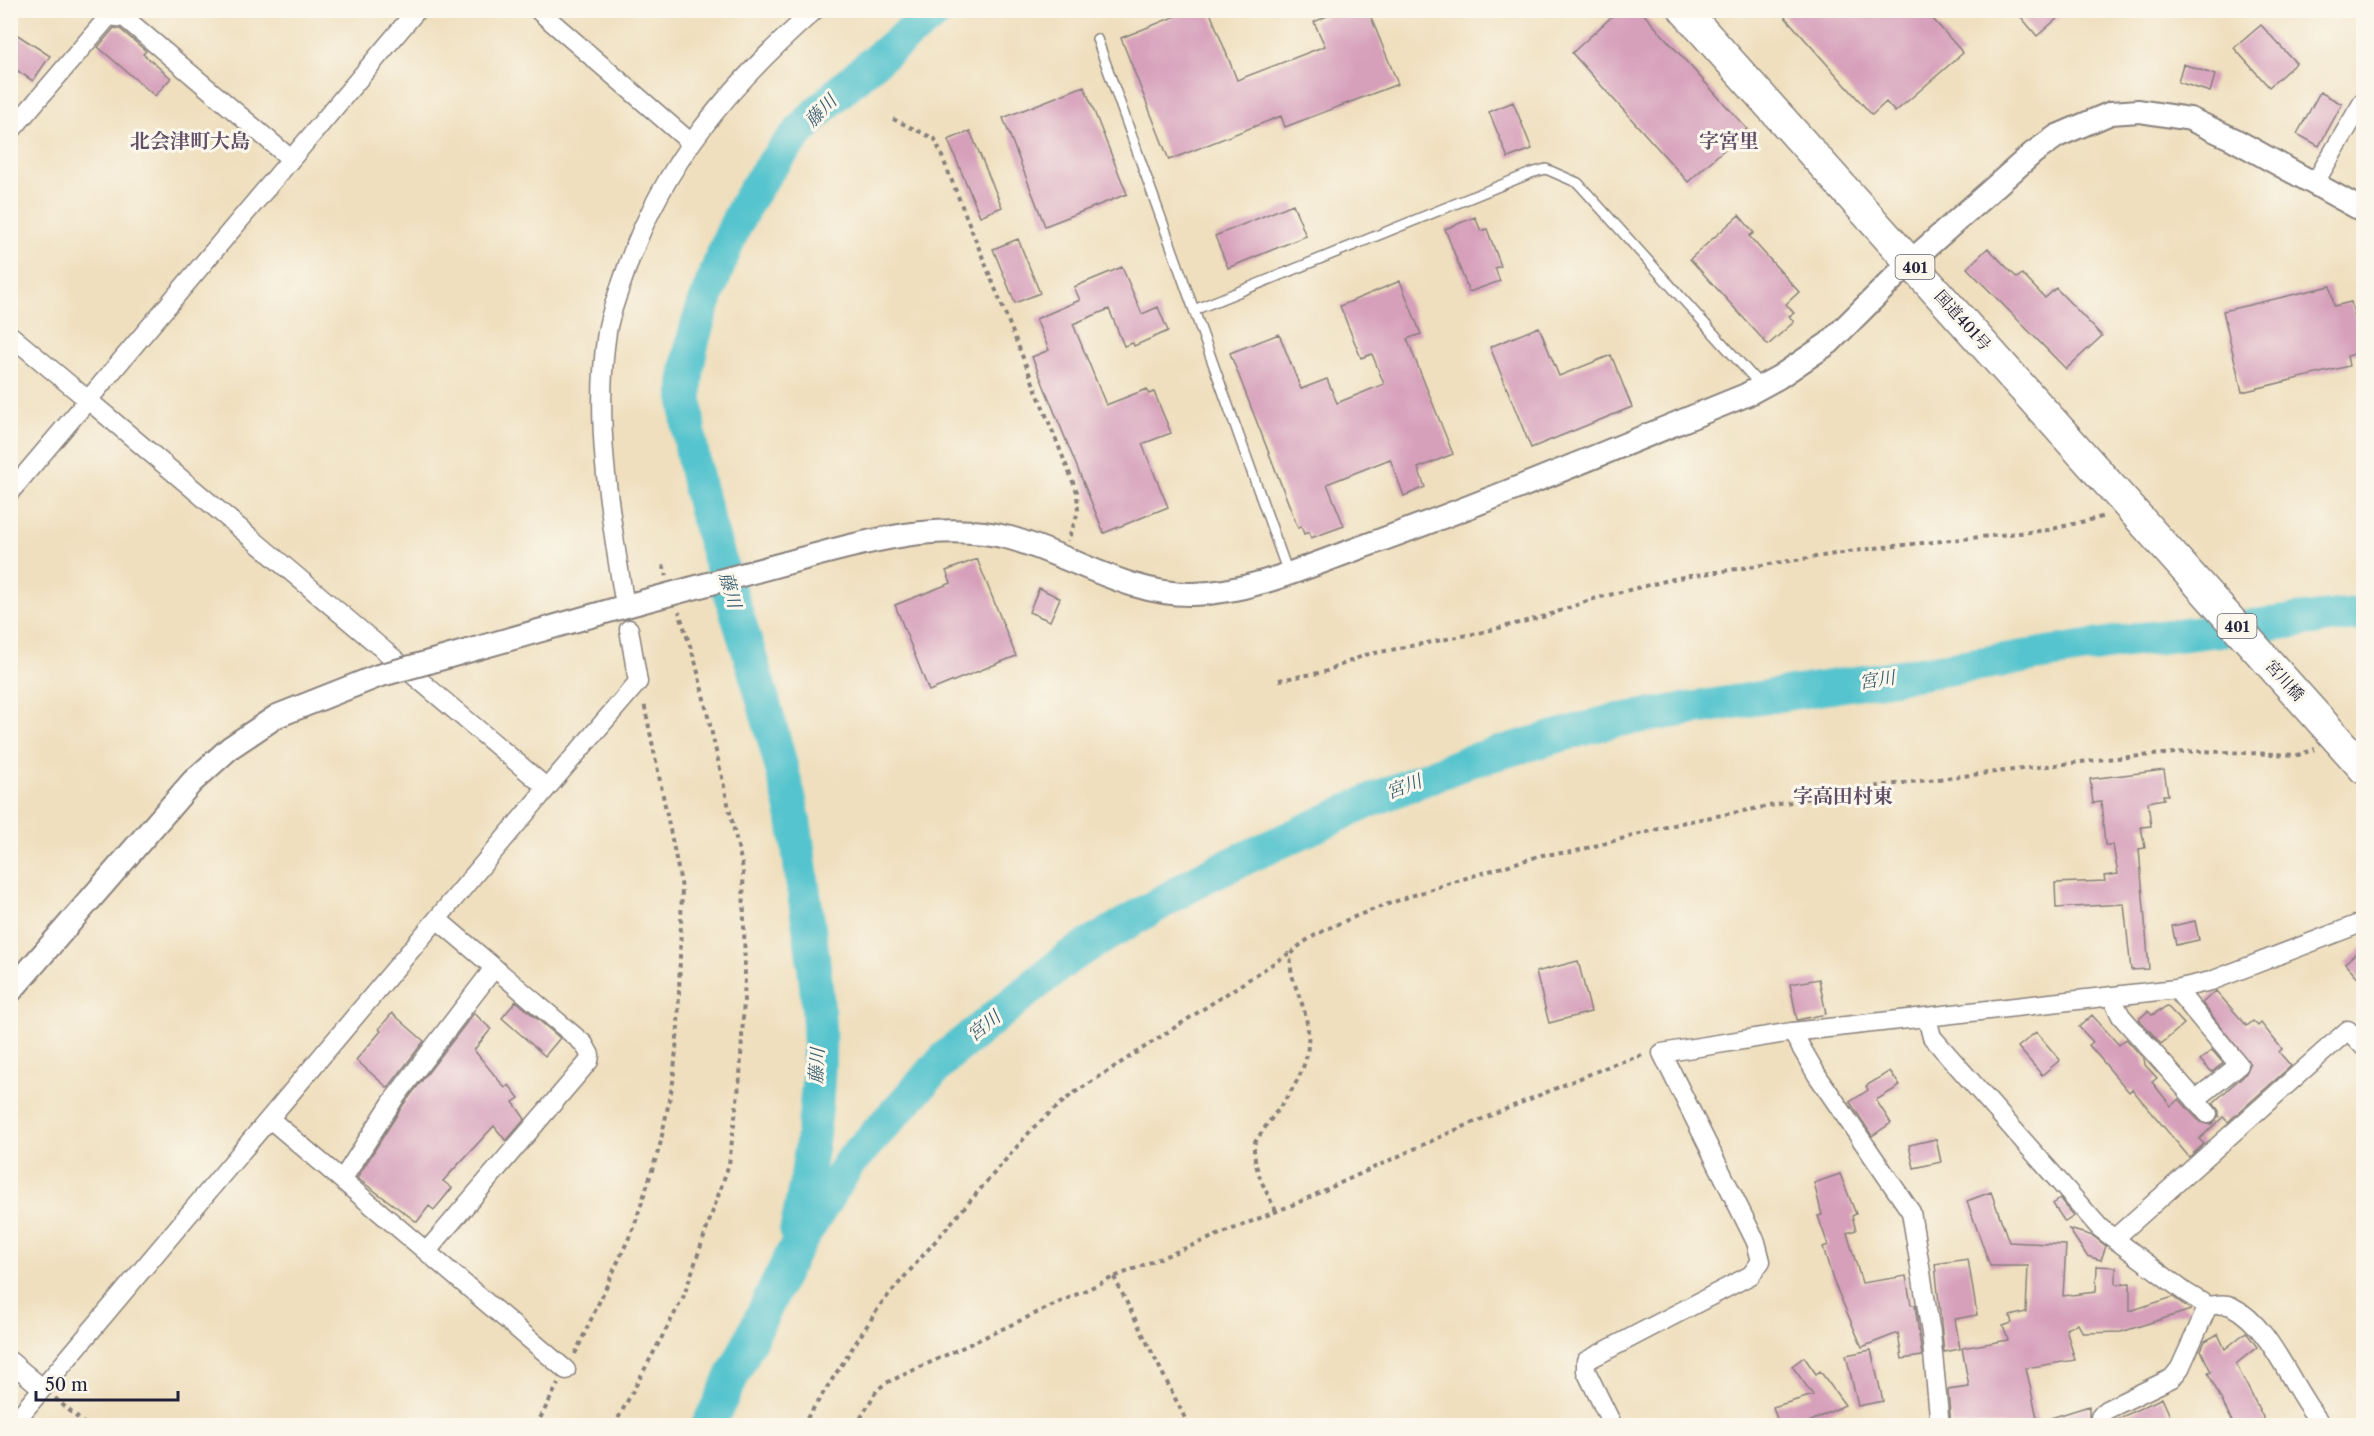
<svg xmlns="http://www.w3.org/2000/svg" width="2374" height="1436" font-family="'Libre Caslon Text','Noto Serif JP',serif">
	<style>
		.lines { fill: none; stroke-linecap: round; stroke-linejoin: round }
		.river { stroke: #57c4ce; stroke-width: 34 }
		.building { fill: #d69fba }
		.service-casing { stroke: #88807c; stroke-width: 12 }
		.minor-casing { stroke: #88807c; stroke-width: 21 }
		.tertiary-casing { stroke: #88807c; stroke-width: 26 }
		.trunk-casing { stroke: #88807c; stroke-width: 33 }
		.path { stroke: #88807c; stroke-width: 4; stroke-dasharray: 4.5 4.5; stroke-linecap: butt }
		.service { stroke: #fff; stroke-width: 9 }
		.minor { stroke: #fff; stroke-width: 18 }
		.tertiary { stroke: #fff; stroke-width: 22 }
		.trunk { stroke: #fff; stroke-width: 30 }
		.tertiary-bridge-casing { stroke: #88807c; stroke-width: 26; stroke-linecap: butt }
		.tertiary-bridge { stroke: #fff; stroke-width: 22 }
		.labels { text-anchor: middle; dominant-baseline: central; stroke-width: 6; stroke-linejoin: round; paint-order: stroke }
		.shield { fill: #fbf7ec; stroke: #636270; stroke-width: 1.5 }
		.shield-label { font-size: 15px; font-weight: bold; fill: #22223b }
		.street-label { font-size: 16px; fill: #22223b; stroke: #fbf7ec }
		.water-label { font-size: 18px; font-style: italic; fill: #355b6e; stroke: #fbf7ec }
		.quarter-label { font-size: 20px; font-weight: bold; fill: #614e67; stroke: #fbf7ec }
	</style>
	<rect width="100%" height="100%" fill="#fbf7ec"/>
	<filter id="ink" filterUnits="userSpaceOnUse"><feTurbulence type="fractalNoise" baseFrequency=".0167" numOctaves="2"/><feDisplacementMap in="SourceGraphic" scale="12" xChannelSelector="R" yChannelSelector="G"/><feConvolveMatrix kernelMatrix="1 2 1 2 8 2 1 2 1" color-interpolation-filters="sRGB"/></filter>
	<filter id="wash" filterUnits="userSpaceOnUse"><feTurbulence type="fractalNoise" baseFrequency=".008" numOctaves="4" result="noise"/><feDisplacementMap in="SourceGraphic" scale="24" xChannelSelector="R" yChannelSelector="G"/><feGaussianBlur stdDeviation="1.35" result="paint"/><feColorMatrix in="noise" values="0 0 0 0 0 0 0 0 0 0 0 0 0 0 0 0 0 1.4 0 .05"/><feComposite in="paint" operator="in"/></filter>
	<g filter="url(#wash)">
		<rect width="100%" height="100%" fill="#efdfbe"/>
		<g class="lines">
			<path class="river" d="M796,1232C810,1165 821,1096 819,1027C817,980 810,933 803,887C799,859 797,829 790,801C775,741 758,680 739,621C716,549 690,475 686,400C684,361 698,318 712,283C723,254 734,224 750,197C797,120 869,64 939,10
				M708,1426L791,1256L849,1163L948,1055L1069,957L1208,875L1372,800L1467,762L1612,721L2126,641L2364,613"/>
		</g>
		<g id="blocks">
			<path class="building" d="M1191,10H1209L1237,80L1325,46L1314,22L1340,10H1368L1398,84L1285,127L1281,116L1169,160L1121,38Z
				M1619,10H1640L1747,129L1688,182L1572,53Z
				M1793,10H1925L1963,53L1895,112L1886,102L1872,115L1785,17Z
				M2015,10H2067L2037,36Z
				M2261,25L2296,63L2269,87L2234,48Z
				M114,28L120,29L146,51L143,54L171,78L155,96L98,47Z
				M10,30L50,56L33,81L10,66Z
				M2183,64L2215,75L2210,92L2178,82Z
				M1084,86L1127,194L1045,226L1003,118Z
				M2320,92L2342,104L2319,146L2297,134Z
				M1513,102L1532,149L1508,158L1489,112Z
				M970,131L1002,207L980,216L948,140Z
				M1293,204L1306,236L1228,268L1215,236Z
				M1739,215L1754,233L1749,236L1799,292L1786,304L1794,313L1789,316L1794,322L1768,345L1690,259Z
				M1475,217L1481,231L1487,229L1501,266L1495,268L1500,281L1469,292L1445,229Z
				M1018,239L1040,293L1015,303L993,249Z
				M1988,248L2017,278L2022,274L2045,298L2056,288L2102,336L2066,369L1967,268Z
				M1122,267L1142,314L1158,307L1168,331L1134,346L1133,343L1124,346L1109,309L1073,324L1106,405L1147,389L1149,394L1154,392L1171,433L1142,444L1168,507L1104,533L1032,357L1049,350L1036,319L1080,300L1074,287Z
				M1400,281L1421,334L1407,339L1453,454L1418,468L1425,487L1404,496L1390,459L1327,484L1344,526L1311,538L1309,532L1304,534L1301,526L1298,528L1230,353L1279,334L1301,389L1327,379L1337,403L1384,384L1372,354L1361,358L1340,306Z
				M2330,286L2334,306L2351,302L2363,352L2347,356L2349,366L2242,392L2223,311Z
				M1539,327L1559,376L1611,355L1632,407L1531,448L1490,347Z
				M977,559L1016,656L929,691L895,605L951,583L946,571Z
				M1039,588L1060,598L1050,621L1029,612Z
				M2164,770L2168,795H2163L2164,799L2148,802L2151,826L2141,827L2145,848L2139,849L2149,969L2131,970L2124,904L2056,908L2055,883L2105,881L2104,876L2118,874L2113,845H2105L2101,802L2093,803L2090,779Z
				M2195,921L2199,940L2176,945L2172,926Z
				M2364,946V984L2345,963Z
				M1578,961L1591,1012L1549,1023L1536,972Z
				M1819,979L1826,1014L1797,1020L1790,984Z
				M2216,991L2247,1026L2253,1021L2258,1026L2261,1023L2282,1049L2279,1052L2291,1066L2228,1122L2223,1117L2199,1139L2204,1144L2189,1157L2132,1089L2129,1092L2089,1045L2093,1042L2079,1027L2092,1015L2119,1045L2126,1039L2144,1059L2145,1065L2157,1078L2152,1082L2171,1106L2179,1099L2200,1122L2211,1125L2219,1117V1111L2213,1103L2246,1073L2250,1064L2202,1003Z
				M516,1001L560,1038L545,1056L502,1018Z
				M2167,1006L2184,1024L2161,1044L2139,1019L2148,1011L2152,1015Z
				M392,1013L424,1041L388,1088L356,1060L381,1031L379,1029Z
				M474,1013L491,1029L474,1050L505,1088L509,1085L519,1098L513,1102L525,1119L506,1141L494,1126L443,1181L452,1188L434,1210L429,1206L417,1222L357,1178L403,1105Z
				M2036,1032L2060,1060L2042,1075L2018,1047Z
				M2212,1050L2223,1063L2212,1072L2200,1060Z
				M1890,1071L1900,1086L1876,1100L1891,1123L1872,1136L1850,1102L1868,1090L1866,1086Z
				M1936,1139L1941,1162L1914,1168L1909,1145Z
				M1840,1174L1856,1214L1852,1216L1856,1230L1847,1233L1862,1283L1906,1276L1911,1305H1915L1922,1356L1902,1359L1898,1333L1862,1347L1833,1280L1823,1247L1828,1245L1818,1216L1822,1215L1814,1183Z
				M1991,1192L2009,1242L2066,1245L2063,1296L2096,1292L2097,1266L2116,1267V1284L2130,1283V1311L2173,1297L2191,1310L2121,1332L2083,1333L2078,1324L2066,1329L2075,1360L2026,1368L2038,1422L2089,1406V1425H1951L1948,1390L1969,1387L1962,1348L2008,1340L2003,1326L2012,1323L2010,1316L2026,1312L2028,1266H1990L1967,1201Z
				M2060,1199L2074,1216L2065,1222L2053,1204Z
				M2069,1229L2093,1236L2106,1246L2101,1260L2087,1256Z
				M1968,1259L1977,1315L1955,1319L1960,1349L1944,1352L1935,1264Z
				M2246,1332L2257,1347L2236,1364L2267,1425H2234L2208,1373L2211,1372L2201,1350L2205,1341L2218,1334L2225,1349Z
				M1871,1350L1883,1401L1858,1406L1846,1355Z
				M1804,1357L1816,1374L1820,1371L1845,1405L1809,1422L1810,1425H1779L1773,1407L1813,1395L1792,1366Z
				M2162,1398L2174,1425H2111V1422Z"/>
		</g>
	</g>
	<g filter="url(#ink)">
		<use href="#blocks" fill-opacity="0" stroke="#88807c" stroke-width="1.5"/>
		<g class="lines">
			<defs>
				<path id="service" d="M1097,39L1288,573
					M1194,310L1531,173L1546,169L1578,183L1761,386"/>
				<path id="minor" d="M104,10L109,16L125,18L291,159
					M417,10L88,400L547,788L638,682L629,629
					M538,10L690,142
					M10,132L109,16
					M2314,184L2364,100
					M10,335L88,400L10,492
					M623,594C609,509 594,418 607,332C610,313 618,294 624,276C661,165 728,87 815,10
					M2176,989L2239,1065L2195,1100
					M2111,996L2121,1016L2208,1114
					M1927,1018L1932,1037L2100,1228L2185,1292L2208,1306C2216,1305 2224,1303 2231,1306C2273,1327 2292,1391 2323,1426
					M1792,1032L1817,1075L1911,1212L1931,1333L1940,1426
					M270,1119L566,1370
					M342,1180L394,1099L494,968
					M2115,1238L2348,1030L2364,1047
					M427,1251L589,1061L590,1055L584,1044L437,919
					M10,1361L42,1388
					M11,1426L547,788
					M1613,1426L1586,1371V1361L1751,1275L1761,1261L1756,1242L1662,1053L1792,1032L2176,989L2211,981L2364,922
					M2100,1426V1417L2106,1410L2172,1378L2180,1368L2208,1306"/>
				<path id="tertiary" d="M786,563C858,544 937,519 1010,538C1071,555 1129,596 1194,594C1251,592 1306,567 1359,548C1490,501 1618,447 1746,395L1779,377L1829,343L1910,262L2033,153L2057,136L2111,113L2139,111L2190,119L2233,139L2364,211
					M429,662L637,603
					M10,992L192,782L231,747L277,716L378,676"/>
				<path id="trunk" d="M1684,10L2364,769"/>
			</defs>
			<use href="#service" class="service-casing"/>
			<use href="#minor" class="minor-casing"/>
			<use href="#tertiary" class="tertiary-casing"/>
			<use href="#trunk" class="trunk-casing"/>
			<path class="path" d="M893,119L935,139L1077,492L1078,512L1068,541
				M663,565L667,576
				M1279,680L1324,672L1365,655L1483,632L1546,616L1593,599L1677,578L1875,548L2048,530L2106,516
				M1276,1211C1265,1189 1253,1169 1254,1144C1281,1100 1320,1071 1305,1014C1301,996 1288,976 1291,957C1297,924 1505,867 1542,855L1572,852L1685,822L1870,787L2106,759L2198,751L2298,755L2315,749
				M1114,1277L1189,1426
				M575,1354L634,1227L660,1145L673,1082L678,1027L682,888L644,703
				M55,1398L87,1426
				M536,1426L558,1384
				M614,1426L683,1298L729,1164L740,1077L745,978L743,869L696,664L679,612
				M802,1426L881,1304L1034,1127L1071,1095L1294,950
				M856,1426L877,1390L886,1383L1114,1277L1297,1203L1451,1132L1614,1064L1646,1054
				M2016,1426L2040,1417"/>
			<use href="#service" class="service"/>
			<use href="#minor" class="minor"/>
			<use href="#tertiary" class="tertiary"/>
			<use href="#trunk" class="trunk"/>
			<defs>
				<path id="tertiary-bridge" d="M637,603L786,563
					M378,676L429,662"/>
			</defs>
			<use href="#tertiary-bridge" class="tertiary-bridge-casing"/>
			<use href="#tertiary-bridge" class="tertiary-bridge"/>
		</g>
	</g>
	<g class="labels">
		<g class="shield">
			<rect x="1895.5" y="255" width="39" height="24" rx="4.5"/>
			<rect x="2217.5" y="614" width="39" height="24" rx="4.5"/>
		</g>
		<g class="shield-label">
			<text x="1915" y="267">401</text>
			<text x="2237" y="626">401</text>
		</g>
		<g class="street-label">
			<text transform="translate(1963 320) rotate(48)">国道401号</text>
			<text transform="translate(2285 680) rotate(48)">宮川橋</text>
		</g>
		<g class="water-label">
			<text transform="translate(821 111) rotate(-46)">藤川</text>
			<text transform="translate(730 590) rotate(74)">藤川</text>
			<text transform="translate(1877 680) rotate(-9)">宮川</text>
			<text transform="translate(1404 787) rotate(-21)">宮川</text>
			<text transform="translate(984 1026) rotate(-39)">宮川</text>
			<text transform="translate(817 1066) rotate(-87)">藤川</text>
		</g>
		<g class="quarter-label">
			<text x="190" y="141">北会津町大島</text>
			<text x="1729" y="141">字宮里</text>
			<text x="1843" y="796">字高田村東</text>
		</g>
	</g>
	<rect width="2374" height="1436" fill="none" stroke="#fbf7ec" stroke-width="36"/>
	<path d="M36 1391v9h142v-9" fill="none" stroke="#22223b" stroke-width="3"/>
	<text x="45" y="1391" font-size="18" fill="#22223b" stroke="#fbf7ec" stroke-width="4.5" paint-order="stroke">50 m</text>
</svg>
